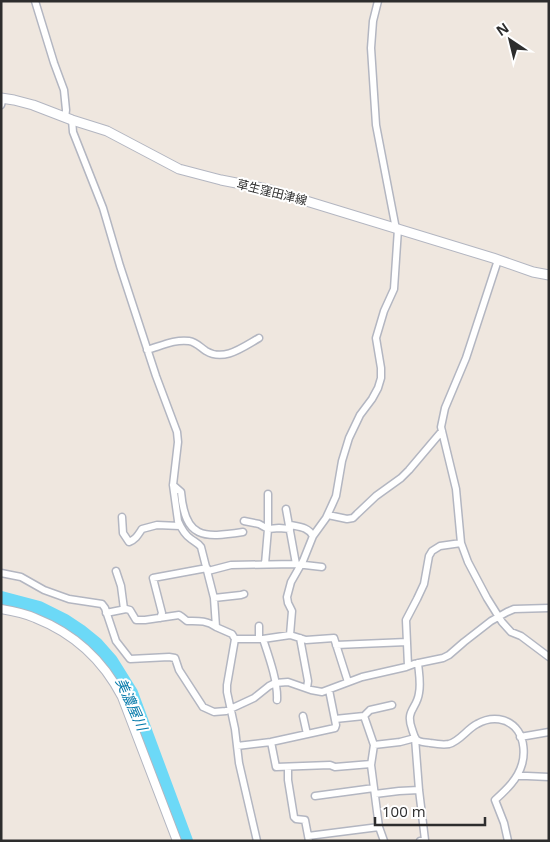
<svg xmlns="http://www.w3.org/2000/svg" width="550" height="842" font-family="'Open Sans','Noto Sans JP',sans-serif">
	<style>
		.lines { fill: none; stroke-linecap: round; stroke-linejoin: round }
		.river { stroke: #6cd9f7; stroke-width: 14 }
		.minor-casing { stroke: #b3b6c1; stroke-width: 9 }
		.tertiary-casing { stroke: #b3b6c1; stroke-width: 10 }
		.secondary-casing { stroke: #b3b6c1; stroke-width: 11 }
		.minor { stroke: #fff; stroke-width: 6 }
		.tertiary { stroke: #fff; stroke-width: 8 }
		.secondary { stroke: #fff; stroke-width: 9 }
		.labels { text-anchor: middle; dominant-baseline: central; stroke-width: 4; stroke-linejoin: round; paint-order: stroke }
		.street-label { font-size: 12px; fill: #2d2d2d; stroke: #fff }
		.water-label { font-size: 14px; font-style: italic; fill: #0479aa; stroke: #fff }
	</style>
	<rect width="100%" height="100%" fill="#efe7df"/>
	<g class="lines">
		<path class="river" d="M1,598L39,608L65,621L80,631L96,644L111,661L131,693L186,841"/>
		<defs>
			<path id="minor" d="M35,1L54,63L64,90L66,110L65,118
				M378,1L373,21L371,48L376,125L396,229
				M1,105L3,98
				M72,120L73,132L103,208L120,266L156,376L177,432L178,442L173,485L178,521C181,528 185,535 191,539C195,542 198,543 201,547L214,598L216,627L232,634L235,639L227,685V692L235,729L239,763L257,841
				M498,260L466,358L445,408L441,427L456,489L461,543L468,562L487,598L502,622L511,632L521,636L549,657
				M147,350C161,346 175,339 189,341C196,342 200,347 206,351C224,362 243,347 259,338
				M173,485L181,492C185,539 203,538 243,532
				M286,509L296,564
				M328,515L347,519L353,518L357,514L376,496L401,478L409,470L442,431
				M122,517L123,533L129,542C136,539 138,535 142,529L157,525L180,526
				M244,521L259,524L268,529L279,528L290,529
				M290,525C300,527 308,527 313,536
				M265,564L268,529V494
				M116,571L121,586L124,609
				M208,571L231,565L296,564L322,567
				M1,573L21,577L44,590L69,599L102,604L105,608L116,641L130,659L169,657L175,658L179,670L203,707L214,712L226,711L254,698L269,686L275,683L288,682L311,690L322,692L362,677L406,667L414,664L443,658L449,655L464,642L491,621L507,612L514,609L549,608
				M214,598L241,595L244,594
				M106,613L126,609L130,610L136,620H145L179,615L182,617L187,621C197,621 207,620 216,627
				M160,618L162,613L153,578L207,568
				M290,635L292,611L288,603L287,597L291,582L303,561L313,536L326,518L332,505L336,496L342,461L349,438L360,415L372,399L378,388L381,378V368L376,338L384,311L394,289L398,229
				M259,638V626
				M300,638L308,681L307,688
				M235,639H263L290,635L306,640L334,638L348,682
				M263,639C269,657 278,682 277,700
				M336,645L407,642
				M418,663C419,674 421,683 419,693C417,709 405,710 412,729C413,732 414,736 416,739C419,743 426,742 430,743C436,744 444,745 449,744C460,741 467,729 477,724C491,716 508,717 518,731C524,740 525,754 522,764C518,779 506,790 495,800L504,823L508,841
				M408,666L406,620L417,599L424,584L429,556L432,551L440,546L461,543
				M303,716L307,734
				M364,716L370,710L392,705
				M335,719L364,716L374,745L371,765L379,827L384,841
				M520,737L549,732
				M271,742L276,767L330,765L335,767L371,764
				M374,745L400,742L415,738L419,790L425,840L420,841
				M237,746L271,742L335,728L336,725L329,690
				M288,767V780L294,817L296,819L305,820L309,841
				M517,776H527L549,777
				M375,794L399,791L419,790
				M315,796L374,788
				M308,836L379,827"/>
			<path id="tertiary" d="M1,609C13,611 24,613 35,618C73,633 103,660 122,697L177,841"/>
			<path id="secondary" d="M1,98L14,100L33,105L72,120L107,131L179,169L221,180L267,189L493,258L533,272L549,275"/>
		</defs>
		<use href="#minor" class="minor-casing"/>
		<use href="#tertiary" class="tertiary-casing"/>
		<use href="#secondary" class="secondary-casing"/>
		<use href="#minor" class="minor"/>
		<use href="#tertiary" class="tertiary"/>
		<use href="#secondary" class="secondary"/>
	</g>
	<g class="labels">
		<g class="street-label">
			<text transform="translate(272 192) rotate(14)">草生窪田津線</text>
		</g>
		<g class="water-label">
			<text transform="translate(132 704) rotate(66)">美濃屋川</text>
		</g>
	</g>
	<rect width="550" height="842" fill="none" stroke="#2d2d2d" stroke-width="5"/>
	<g transform="translate(510 40) rotate(325)" stroke="#ffffff" stroke-width="4" paint-order="stroke">
	<path d="M0-4L9 19L0 12L-9 19Z" fill="#2d2d2d"/>
	<text y="-8" font-size="14" font-weight="bold" text-anchor="middle" fill="#2d2d2d">N</text>
	</g>
	<path d="M375 817v8h110v-8" fill="none" stroke="#2d2d2d" stroke-width="2.5"/>
	<text x="382" y="817" font-size="15" fill="#2d2d2d" stroke="#ffffff" stroke-width="4" paint-order="stroke">100 m</text>
</svg>
